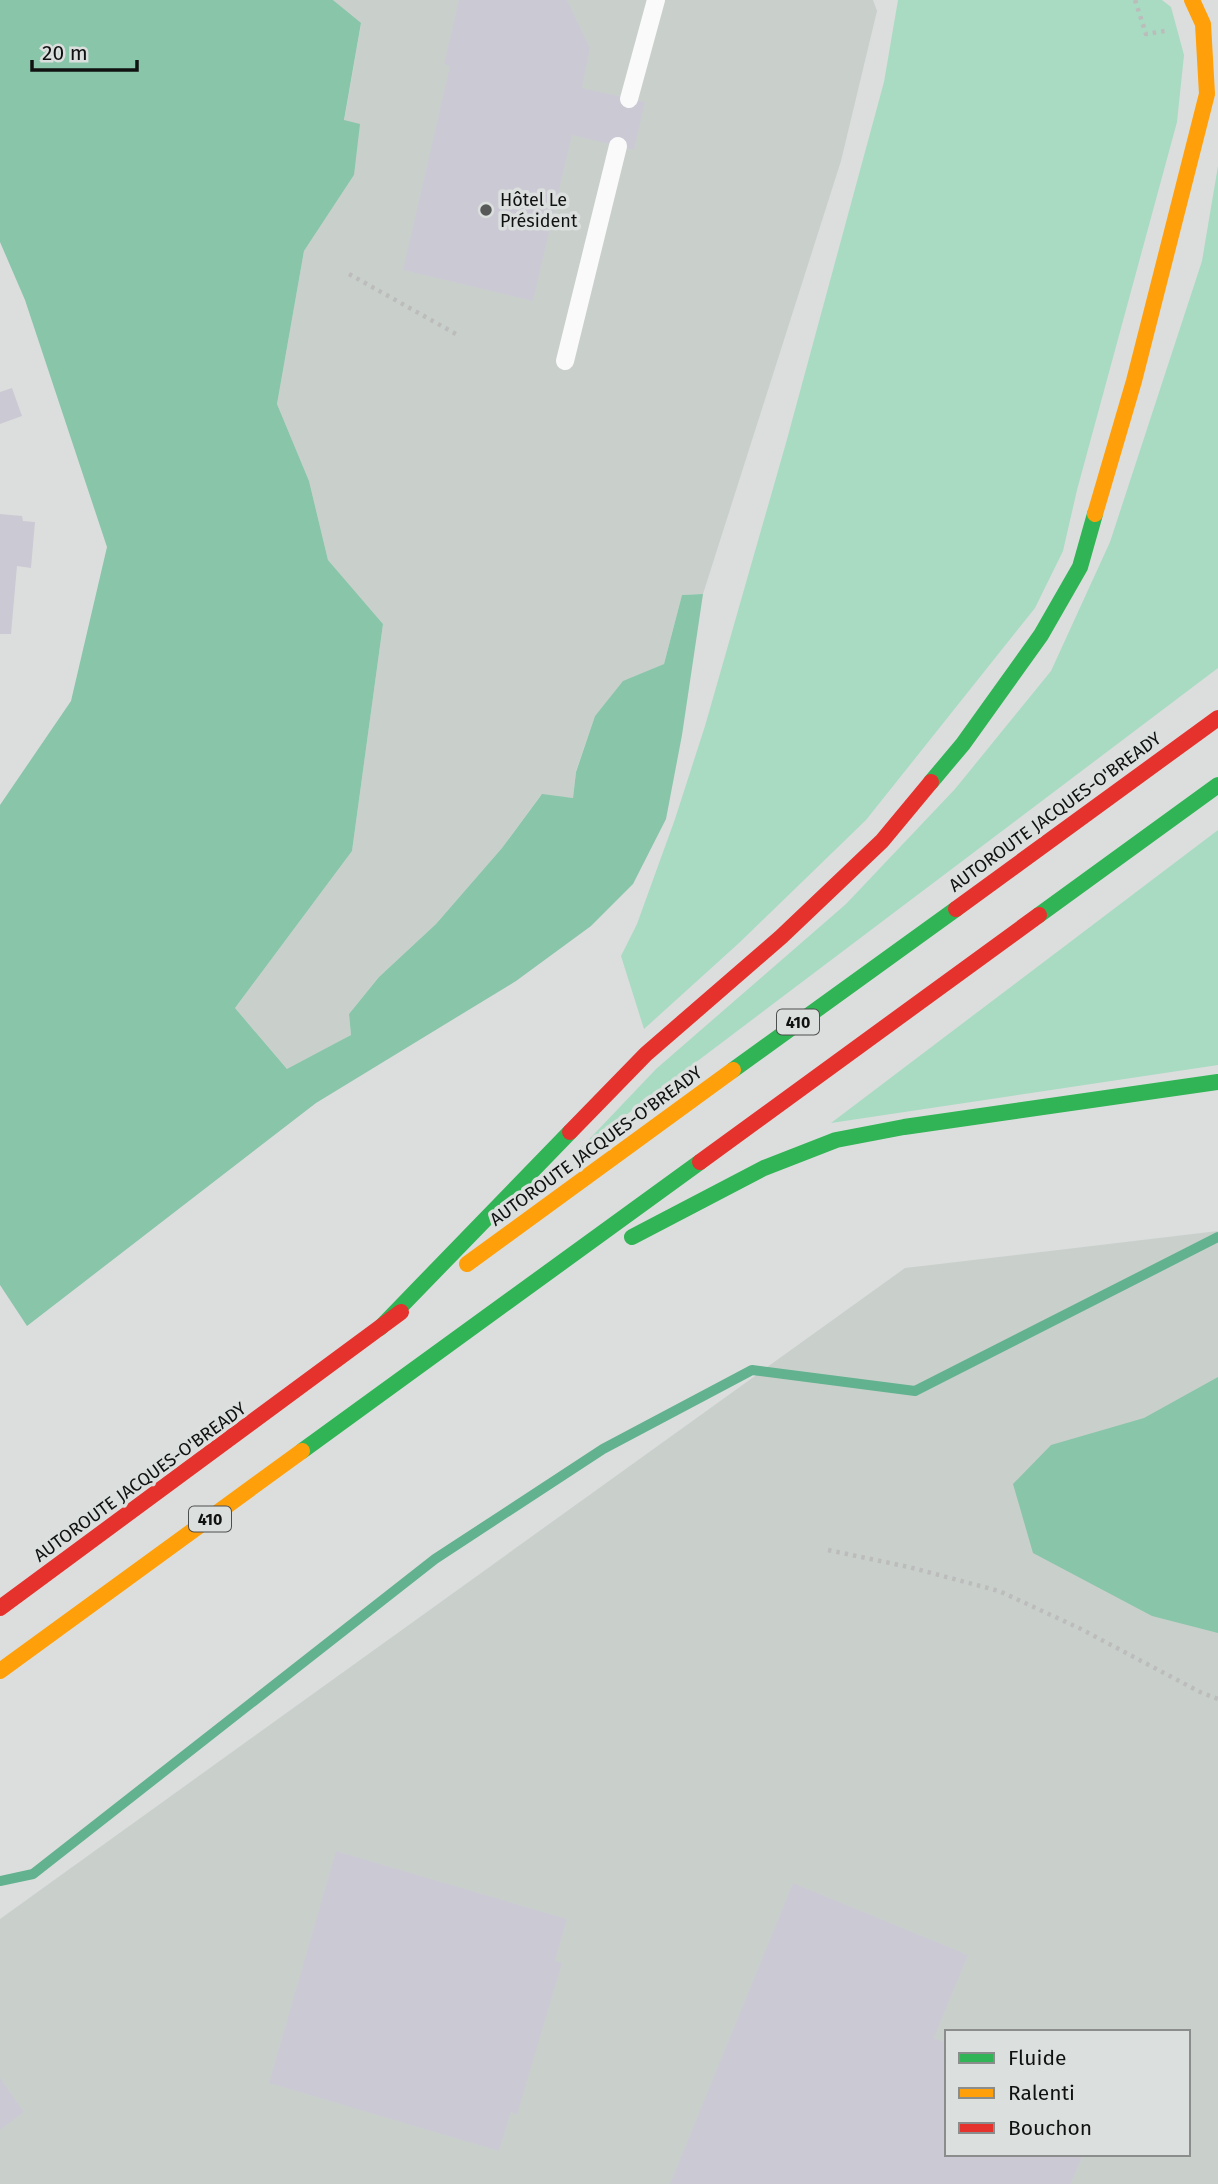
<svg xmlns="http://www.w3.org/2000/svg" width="1218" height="2184" font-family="'Fira Sans',sans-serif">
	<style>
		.built { fill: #c9d0cc; fill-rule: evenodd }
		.green { fill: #a8dbc2 }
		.forest { fill: #88c5a9 }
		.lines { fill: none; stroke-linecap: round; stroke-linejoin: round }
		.stream { stroke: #62b28f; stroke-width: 10 }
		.building { fill: #cbcad4 }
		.path { stroke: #bcbcbc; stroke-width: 4.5; stroke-dasharray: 3.5 5; stroke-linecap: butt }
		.lane { stroke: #fafafa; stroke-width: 18 }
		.fast { stroke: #30b455; stroke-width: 16 }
		.slow { stroke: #ff9f0a; stroke-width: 16 }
		.jam { stroke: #e5322d; stroke-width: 16 }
		.poi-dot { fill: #575958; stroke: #dbdfdd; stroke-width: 2.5 }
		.labels { text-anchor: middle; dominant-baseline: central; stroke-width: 7; stroke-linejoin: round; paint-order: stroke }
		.shield { fill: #dbdfdd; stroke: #4d4f4e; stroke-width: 2 }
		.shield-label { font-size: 16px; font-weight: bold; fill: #101111 }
		.poi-label { font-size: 18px; fill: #101111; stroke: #dbdfdd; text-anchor: start }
		.street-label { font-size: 18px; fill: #101111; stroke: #dbdfdd }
	</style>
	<rect width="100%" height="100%" fill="#dcdedd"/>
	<path class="built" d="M333,0H873L877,11L841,161L703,594L682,595L664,664L623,682L595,716L576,771L573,798L541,795L502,848L436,924L379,977L349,1014L351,1035L288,1070L235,1008L352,851L383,624L328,560L309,481L277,404L304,251L354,175L344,121L361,24Z
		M1218,1231V2184H0V1919L905,1268ZM947,2032H1188V2154H947Z"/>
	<path class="green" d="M898,0H1162L1171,7L1184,55L1177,122L1077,490L1063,551L1035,608L866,820L739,943L644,1029L621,956L637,924L675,819L705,726L786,443L884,82Z
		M1218,166V668L577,1152L656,1069L846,904L955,789L1051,671L1110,542L1202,261Z
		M1218,830V1065L831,1123Z"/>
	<path class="forest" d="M0,0H333L361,23L344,120L360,124L354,175L304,251L277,404L309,481L328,560L383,624L352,851L235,1008L287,1069L351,1035L349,1014L379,977L436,924L502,848L542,794L573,798L576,772L595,716L623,681L664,664L682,595L703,594L682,735L666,819L633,884L591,926L516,981L316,1103L27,1326L0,1285V805L71,701L107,547L25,300L0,242Z
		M1218,1377V1633L1152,1616L1033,1553L1013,1484L1051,1445L1144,1418Z"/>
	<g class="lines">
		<path class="stream" d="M0,1881L33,1874L435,1559L603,1449L752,1370L915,1391L1218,1237"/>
	</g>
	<path class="building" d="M459,0H567L590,48L582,88L645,102L634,150L572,135L533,301L403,270L450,66L444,64Z
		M12,388L22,416L0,424V392Z
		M0,514L22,516L23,521L35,522L31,568L17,566L11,634H0Z
		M336,1851L567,1919L555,1961L562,1963L517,2115L511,2112L499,2151L269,2083Z
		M793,1883L968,1955L934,2038L947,2043V2154H1083L1071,2184H670Z
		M0,2078L24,2112L0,2130Z"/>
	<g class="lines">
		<path class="path" d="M1135,0L1146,34L1165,31
			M349,274L456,334
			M828,1550L909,1567L999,1591L1079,1628L1200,1692L1218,1699"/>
		<path class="lane" d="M629,99L656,0
			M565,361L618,146"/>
		<path class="fast" d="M931,782L963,744L1041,635L1080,567L1095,514
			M1039,915L1218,785
			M733,1070L956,909
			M632,1237L764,1168L836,1140L904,1127L1218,1082
			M380,1328L570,1132
			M302,1451L700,1162"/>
		<path class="slow" d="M1095,514L1134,381L1207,94L1203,24L1192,0
			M467,1264L733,1070
			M0,1671L302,1451"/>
		<path class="jam" d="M956,909L1218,718
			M570,1132L646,1054L781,937L882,841L931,782
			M700,1162L1039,915
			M0,1608L401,1312"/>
	</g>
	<circle class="poi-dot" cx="486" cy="210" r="7"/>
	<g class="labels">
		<g class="shield">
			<rect x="777" y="1009.5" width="42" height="25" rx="5"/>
			<rect x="189" y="1506.5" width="42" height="25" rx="5"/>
		</g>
		<g class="shield-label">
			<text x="798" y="1022">410</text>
			<text x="210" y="1519">410</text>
		</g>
		<g class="poi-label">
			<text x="500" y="200">Hôtel Le<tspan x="500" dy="21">Président</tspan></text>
		</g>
		<g class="street-label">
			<text transform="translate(1055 812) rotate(-36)">AUTOROUTE JACQUES-O'BREADY</text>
			<text transform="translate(596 1146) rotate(-36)">AUTOROUTE JACQUES-O'BREADY</text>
			<text transform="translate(140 1482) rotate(-36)">AUTOROUTE JACQUES-O'BREADY</text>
		</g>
	</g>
	<rect x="945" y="2030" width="245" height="126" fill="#dbdfdd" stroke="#8a8d8b" stroke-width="2"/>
	<rect x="959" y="2053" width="35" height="10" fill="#30b455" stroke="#8a8d8b" stroke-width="2"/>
	<text x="1008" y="2065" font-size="21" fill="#101111">Fluide</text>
	<rect x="959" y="2088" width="35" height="10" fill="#ff9f0a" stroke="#8a8d8b" stroke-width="2"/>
	<text x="1008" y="2100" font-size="21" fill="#101111">Ralenti</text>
	<rect x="959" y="2123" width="35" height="10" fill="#e5322d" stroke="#8a8d8b" stroke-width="2"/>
	<text x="1008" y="2135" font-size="21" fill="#101111">Bouchon</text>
	<path d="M32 60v10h105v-10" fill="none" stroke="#101111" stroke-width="3.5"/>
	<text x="42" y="60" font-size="21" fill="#101111" stroke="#dbdfdd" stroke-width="5" paint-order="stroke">20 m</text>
</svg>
